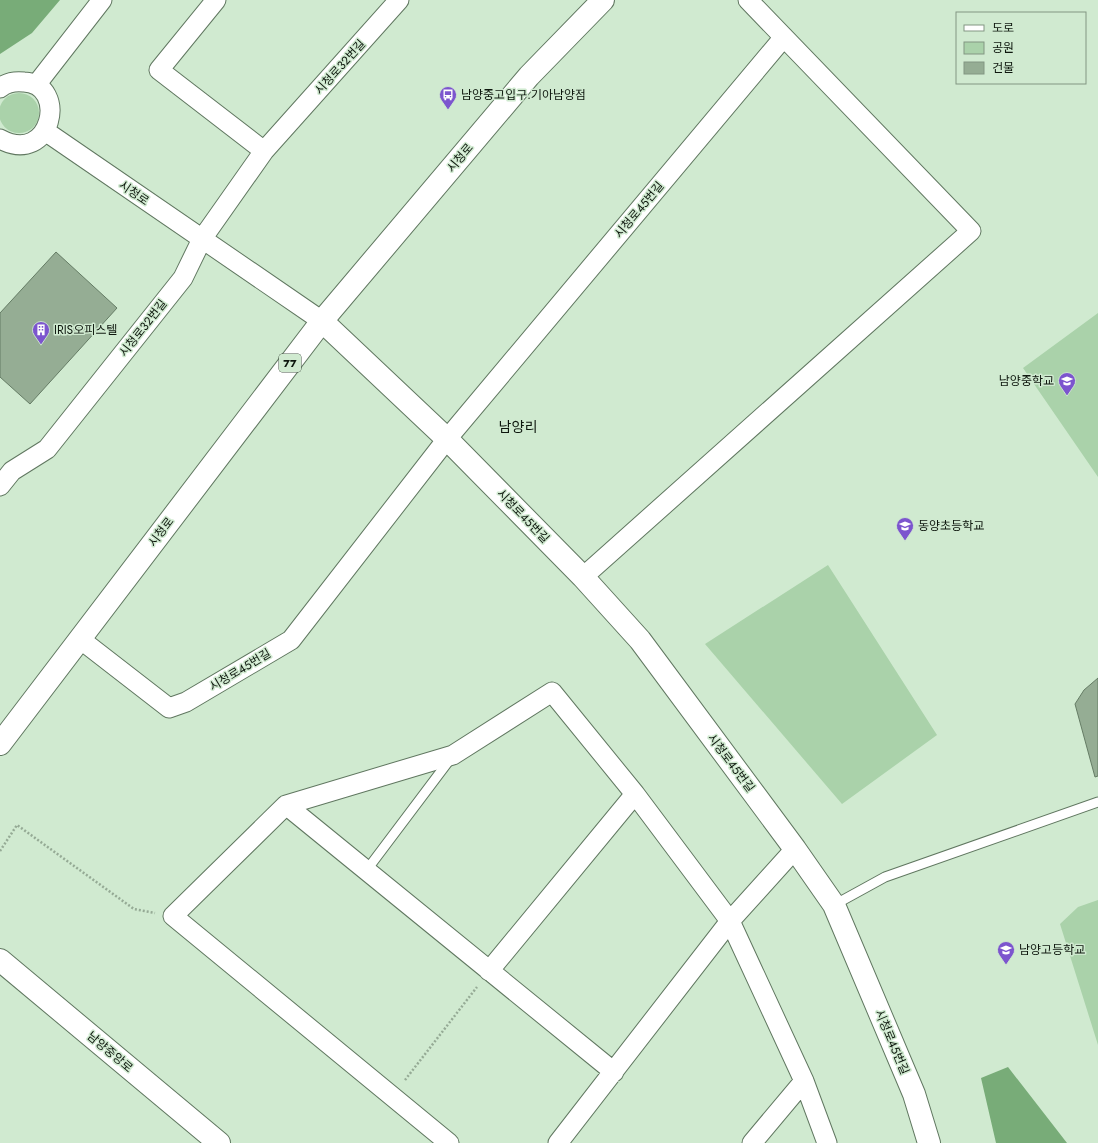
<svg xmlns="http://www.w3.org/2000/svg" width="1098" height="1143" font-family="Jost,'Noto Sans KR',sans-serif">
	<style>
		.green { fill: #aad2aa }
		.forest { fill: #78ac78 }
		.building { fill: #95ad94; stroke: #657c65 }
		.lines { fill: none; stroke-linecap: round; stroke-linejoin: round }
		.service-casing { stroke: #607760; stroke-width: 11 }
		.minor-casing { stroke: #607760; stroke-width: 21 }
		.tertiary-casing { stroke: #607760; stroke-width: 24 }
		.primary-casing { stroke: #607760; stroke-width: 24 }
		.path { stroke: #95aa95; stroke-width: 2.5; stroke-dasharray: 2 2; stroke-linecap: butt }
		.service { stroke: #fff; stroke-width: 9 }
		.minor { stroke: #fff; stroke-width: 19 }
		.tertiary { stroke: #fff; stroke-width: 22 }
		.primary { stroke: #fff; stroke-width: 22 }
		.labels { text-anchor: middle; dominant-baseline: central; stroke-width: 3; stroke-linejoin: round; paint-order: stroke }
		.shield { fill: #d0ead0; stroke: #485648; stroke-width: 1 }
		.shield-label { font-size: 11px; font-weight: bold; fill: #0e170e }
		.street-label { font-size: 12px; fill: #0e170e; stroke: #d0ead0 }
		.poi-label { font-size: 12px; fill: #0e170e; stroke: #d0ead0; text-anchor: start }
		.quarter-label { font-size: 14px; fill: #0e170e; stroke: #d0ead0 }
	</style>
	<rect width="100%" height="100%" fill="#d0ead0"/>
	<path class="green" d="M-1 113a20 20 0 1 1 40 0a20 20 0 1 1-40 0Z
		M1098,313V477L1023,368Z
		M828,565L937,735L842,804L705,644Z
		M1098,900V1045L1060,924L1078,907Z"/>
	<path class="forest" d="M0,0H60L32,33L0,54Z
		M1008,1067L1067,1143H996L981,1078Z"/>
	<path class="building" d="M56,252L117,308L30,404L0,377V313Z
		M1098,678V776L1095,777L1075,704L1084,690Z"/>
	<g class="lines">
		<defs>
			<path id="service" d="M366,871L451,758
				M834,905L885,877L1098,802"/>
			<path id="minor" d="M216,0L159,70L264,151
				M36,85L102,0
				M0,88C7,82 15,81 24,82C69,84 52,167 0,139
				M45,131L322,321
				M0,486L12,471L47,449L183,278L202,239L264,151L399,0
				M583,577L971,231L748,0
				M80,639L169,708L186,702L291,640L447,439L784,37
				M286,805L614,1072
				M489,971L635,794
				M449,1143L173,916L286,805L453,755L552,692L635,794L730,921L804,1081L827,1143
				M558,1143L730,921L795,849
				M752,1143L804,1081"/>
			<path id="tertiary" d="M322,321L447,439L583,577L640,640L795,849L834,905L914,1094L929,1143
				M0,960L219,1143"/>
			<path id="primary" d="M0,744L322,321L529,76L603,0"/>
		</defs>
		<use href="#service" class="service-casing"/>
		<use href="#minor" class="minor-casing"/>
		<use href="#tertiary" class="tertiary-casing"/>
		<use href="#primary" class="primary-casing"/>
		<path class="path" d="M0,851L17,825L134,909L155,913
			M405,1080L477,987"/>
		<use href="#service" class="service"/>
		<use href="#minor" class="minor"/>
		<use href="#tertiary" class="tertiary"/>
		<use href="#primary" class="primary"/>
	</g>
	<defs>
		<symbol id="bus-pin" viewBox="-11 -11 22 30"><path d="M0 17L-7.5 6A9.5 9.5 0 1 1 7.5 6Z" fill="#7c55ce" stroke="#d0ead0"/><path d="M-5-6H5V4H4V6H2V4H-2V6H-4V4H-5ZM-3.5-4V0h7V-4ZM-3.5 1.2v1.5H-2V1.2ZM2 1.2v1.5H3.5V1.2Z" fill="#fff"/></symbol>
		<symbol id="building-pin" viewBox="-11 -11 22 30"><path d="M0 17L-7.5 6A9.5 9.5 0 1 1 7.5 6Z" fill="#7c55ce" stroke="#d0ead0"/><path d="M-4-6H4V6H1V3H-1V6H-4ZM-2.5-4.3h1.7v1.8h-1.7ZM.8-4.3h1.7v1.8H.8ZM-2.5-1h1.7V.8h-1.7ZM.8-1h1.7V.8H.8Z" fill="#fff"/></symbol>
		<symbol id="school-pin" viewBox="-11 -11 22 30"><path d="M0 17L-7.5 6A9.5 9.5 0 1 1 7.5 6Z" fill="#7c55ce" stroke="#d0ead0"/><path d="M0-5L7-2L0 1L-7-2ZM-4 1L0 2.5L4 1V4Q0 6-4 4Z" fill="#fff"/></symbol>
	</defs>
	<g fill-rule="evenodd">
		<use href="#bus-pin" x="438" y="85" width="20" height="27"/>
		<use href="#building-pin" x="31" y="320" width="20" height="27"/>
		<use href="#school-pin" x="1057" y="371" width="20" height="27"/>
		<use href="#school-pin" x="895" y="516" width="20" height="27"/>
		<use href="#school-pin" x="996" y="940" width="20" height="27"/>
	</g>
	<g class="labels">
		<rect class="shield" x="279" y="354" width="22" height="18" rx="3"/>
		<g class="shield-label">
			<text x="290" y="363">77</text>
		</g>
		<g class="street-label">
			<text transform="translate(340 67) rotate(-48)">시청로32번길</text>
			<text transform="translate(460 158) rotate(-50)">시청로</text>
			<text transform="translate(134 193) rotate(34)">시청로</text>
			<text transform="translate(639 210) rotate(-50)">시청로45번길</text>
			<text transform="translate(143 328) rotate(-52)">시청로32번길</text>
			<text transform="translate(523 516) rotate(46)">시청로45번길</text>
			<text transform="translate(161 532) rotate(-53)">시청로</text>
			<text transform="translate(240 670) rotate(-31)">시청로45번길</text>
			<text transform="translate(731 763) rotate(53)">시청로45번길</text>
			<text transform="translate(892 1042) rotate(67)">시청로45번길</text>
			<text transform="translate(110 1052) rotate(40)">남양중앙로</text>
		</g>
		<g class="poi-label">
			<text x="461" y="95">남양중고입구.기아남양점</text>
			<text x="54" y="330">IRIS오피스텔</text>
			<text x="1054" y="381" text-anchor="end">남양중학교</text>
			<text x="918" y="526">동양초등학교</text>
			<text x="1019" y="950">남양고등학교</text>
		</g>
		<g class="quarter-label">
			<text x="518" y="427">남양리</text>
		</g>
	</g>
	<rect x="956" y="12" width="130" height="72" fill="#d0ead0" stroke="#829682"/>
	<rect x="964" y="25" width="20" height="6" fill="#ffffff" stroke="#829682"/>
	<text x="992" y="32" font-size="12" fill="#0e170e">도로</text>
	<rect x="964" y="42" width="20" height="12" fill="#aad2aa" stroke="#829682"/>
	<text x="992" y="52" font-size="12" fill="#0e170e">공원</text>
	<rect x="964" y="62" width="20" height="12" fill="#95ad94" stroke="#829682"/>
	<text x="992" y="72" font-size="12" fill="#0e170e">건물</text>
</svg>
